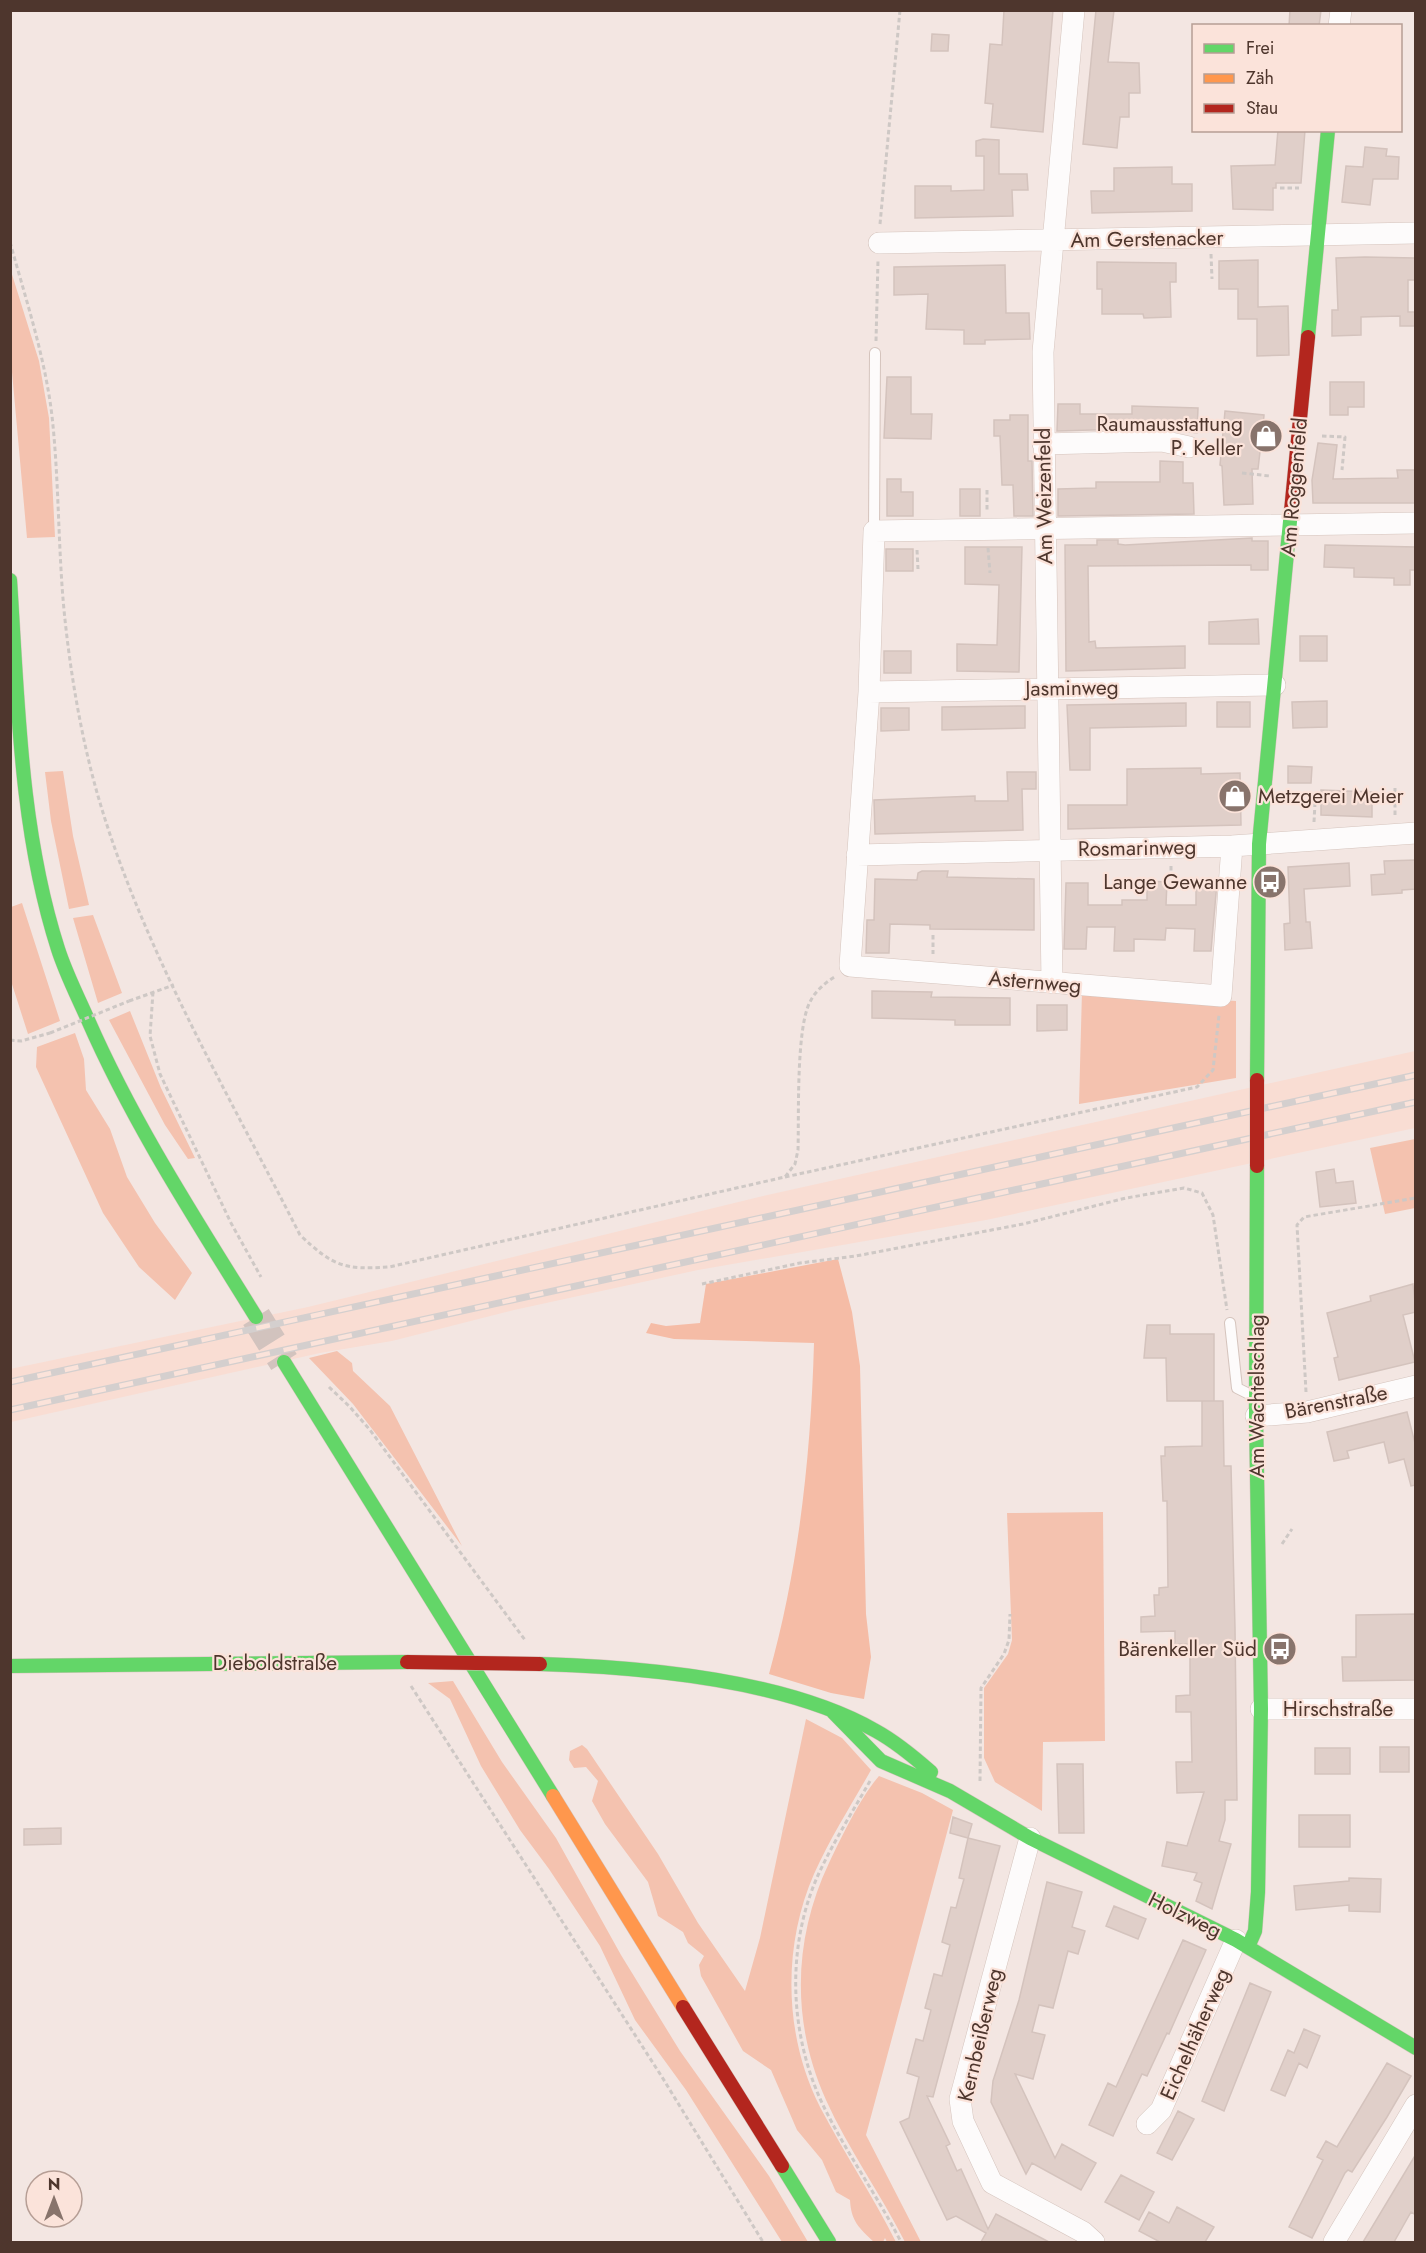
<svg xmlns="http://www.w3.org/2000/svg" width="1426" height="2253" font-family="Jost,sans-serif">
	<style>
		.built { fill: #f9ddd3 }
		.green { fill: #f4c2af }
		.forest { fill: #f5bca6 }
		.building { fill: #e0cfc9; stroke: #d4c3bd; stroke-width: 1.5 }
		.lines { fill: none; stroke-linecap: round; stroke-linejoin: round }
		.secondary-tunnel { stroke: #d2c3be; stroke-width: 30; stroke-dasharray: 30 15; stroke-linecap: butt }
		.lane-casing { stroke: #d5c4bd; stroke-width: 12 }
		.street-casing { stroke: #d5c4bd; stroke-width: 22 }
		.fast-casing { stroke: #d5c4bd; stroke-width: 15 }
		.slow-casing { stroke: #d5c4bd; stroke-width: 15 }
		.jam-casing { stroke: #d5c4bd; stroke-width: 15 }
		.path { stroke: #cec8c5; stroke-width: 3; stroke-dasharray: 4.5 3; stroke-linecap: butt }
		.lane { stroke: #fdfbfb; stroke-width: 10 }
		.street { stroke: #fdfbfb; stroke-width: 21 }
		.fast { stroke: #63d668; stroke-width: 14 }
		.slow { stroke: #ff974d; stroke-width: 14 }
		.jam { stroke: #b3261e; stroke-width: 14 }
		.rail-casing { stroke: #d4cfce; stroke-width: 7 }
		.rail { stroke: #fbe3da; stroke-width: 4.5; stroke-dasharray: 14; stroke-linecap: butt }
		.jam-bridge-casing { stroke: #d5c4bd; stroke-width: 15; stroke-linecap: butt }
		.path-bridge { stroke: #cec8c5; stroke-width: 3; stroke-dasharray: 4.5 3; stroke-linecap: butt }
		.jam-bridge { stroke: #b3261e; stroke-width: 14 }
		.labels { text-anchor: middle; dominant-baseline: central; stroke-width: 4.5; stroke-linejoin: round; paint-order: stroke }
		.street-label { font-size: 21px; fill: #4e362d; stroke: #fbe3da }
		.poi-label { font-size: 21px; fill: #4e362d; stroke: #fbe3da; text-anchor: end }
	</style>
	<rect width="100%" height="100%" fill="#f3e6e2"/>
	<path class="built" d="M1415,1051V1128L986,1220L698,1270L514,1310L392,1341L320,1353L11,1422L10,1369L308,1307L763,1196Z"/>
	<path class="green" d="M10,268L39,361L49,418L55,537L27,538L11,361Z
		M63,771L73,836L89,905L69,909L51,821L45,772Z
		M22,903L60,1021L28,1034L11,981V907Z
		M93,915L122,993L98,1003L73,918Z
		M1082,991L1236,1001V1078L1079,1104Z
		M130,1011L161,1088L195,1158L188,1159L165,1125L109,1020Z
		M75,1033L84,1059L86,1090L110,1129L127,1177L155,1223L192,1273L175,1300L139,1267L103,1213L36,1067L37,1047Z
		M1415,1139V1208L1385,1214L1370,1148Z
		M337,1351L352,1363L353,1371L390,1406L462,1546L353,1404L309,1358Z
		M1103,1512L1105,1741L1043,1742L1042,1811L995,1782L984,1758V1688L1008,1654L1012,1640L1007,1513Z
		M453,1681L502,1762L556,1838L621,1955L680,2051L769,2176L808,2242H782L686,2090L635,2020L600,1946L549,1869L520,1830L481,1766L450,1699L428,1683Z
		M806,1719L842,1738L871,1770C852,1804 830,1838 814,1874C782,1947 784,2036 820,2107C844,2153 873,2196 896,2242H887L885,2238L883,2242H874C859,2228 851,2221 850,2200L836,2192L822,2160L797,2130L771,2070L743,2051L701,1976L699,1965L704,1956L688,1943L683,1932L658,1916L648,1882L605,1824L592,1801L598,1781L586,1767L574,1768L569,1760L570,1751L582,1745L587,1749L658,1854L698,1923L745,1991L760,1938Z
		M879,1776L922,1793L953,1810L866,2135L921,2242H905C881,2194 848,2149 826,2100C791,2022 793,1939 829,1863C842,1836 860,1798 879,1776Z"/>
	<path class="forest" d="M838,1259L852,1312L860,1366L866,1614L871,1657L864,1699L831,1693L769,1674C799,1567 811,1454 814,1343L674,1339L646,1333L651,1323L666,1326L700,1323L706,1284Z"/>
	<path class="building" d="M1004,10H1053L1043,132L991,127L993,104L985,103L990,44L1002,45Z
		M1096,10H1114L1108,62L1139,63L1140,93H1129V117H1120L1117,148L1083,144Z
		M1290,10H1321L1319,26H1289Z
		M932,34L949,35L948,51H931Z
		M1278,130H1305L1301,183H1276V188H1273V210L1233,209L1231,166L1275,165Z
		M983,139L999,140V174H1027L1028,190H1012L1013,216L915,218V186H951V191L984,190V156H976V141Z
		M1365,147L1387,149L1386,156L1399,157L1398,179H1373L1370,205L1342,202L1346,166L1363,167Z
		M1172,167V184H1192V211L1092,213L1091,191H1114V168Z
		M1365,257L1415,258V280H1408V312H1416V326H1400V316L1361,317V335L1332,336V310H1338L1336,258Z
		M1258,260V307L1288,306L1289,355L1257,356V319H1238V289H1219V261Z
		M1097,262L1176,263V282H1170L1171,317L1144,318L1143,314H1102V289H1097Z
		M1005,265L1006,313H1029L1030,339L985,340V344H964V330L926,329L928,294L894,295V267Z
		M887,377H911V414H932L931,439L884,438Z
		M1330,382H1364V407H1348V415H1330Z
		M1058,404H1080V414H1132V406L1198,408L1197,433L1162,428L1057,431Z
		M1225,411L1264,415L1263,427L1281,435V439L1261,443L1258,469H1252L1253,504L1224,505L1222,466L1220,465Z
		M1010,415H1028V461H1032L1033,516H1014L1013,485H1002L1000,436H994V420H1010Z
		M1318,443L1337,445L1333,479L1398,478L1397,470H1416V503H1313L1312,480Z
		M1160,461L1183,462V483H1193L1194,514L1058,516V489L1096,488V482H1160Z
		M887,479H901V492H913V516H887Z
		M960,489H980V516H960Z
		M1252,538V541H1268V570H1251V565L1088,566L1089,642L1095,641L1096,648L1185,646V668L1066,671L1065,545H1097V540H1118V544L1125,545Z
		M1325,545L1416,547V570H1410V585H1394V578L1354,577V568L1324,567Z
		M965,547H1022L1019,672L957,671V644L997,645L999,585L965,584Z
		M886,549H913V571H886Z
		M1258,619L1259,644H1209V622Z
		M1300,636H1327V661H1300Z
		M884,651H911V673H884Z
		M1327,701V727L1293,728L1292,702Z
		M1217,702H1250V727H1217Z
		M1186,703V726L1090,728V770H1070L1067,705Z
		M1025,706V728L942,730V707Z
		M881,708H909V730L881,731Z
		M1288,766L1312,767L1311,783H1288Z
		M1201,768V774L1240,773L1241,825L1068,829V805H1127V769Z
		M1007,772H1036V789H1022L1023,830L875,834L874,800L975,796V801H1008Z
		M1321,790L1372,792V817L1321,815Z
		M1416,860V889L1402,890V893L1372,895L1371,875L1385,874L1384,861Z
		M1349,863L1350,886L1304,889L1306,922H1310L1312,948L1285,950L1284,924L1290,923L1288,867Z
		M922,871H948L947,877L1034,879V930L930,929V925L890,924L889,953H866L867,920H874L875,879L917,880L918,873Z
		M1147,881L1167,882L1166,905H1196V882H1217L1211,951H1194L1195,929L1166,928L1165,940L1134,939V951H1114L1115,927H1087L1086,949H1064L1066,883H1088V905H1122V900H1147Z
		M872,991L932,992L931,997L1010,998V1025H955V1020L872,1018Z
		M1037,1005H1067V1030L1037,1031Z
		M1334,1169L1336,1183L1353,1181L1356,1203L1320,1207L1316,1172Z
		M1413,1284L1416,1312L1403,1315L1415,1362L1339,1380L1334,1358L1338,1357L1327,1313L1371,1301L1370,1296Z
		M1147,1325H1170V1334H1214V1401H1167L1166,1358H1144Z
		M1202,1401H1223L1224,1466H1231L1235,1628L1237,1800H1225V1820L1219,1841L1231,1844L1212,1909L1196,1901L1202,1883L1194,1880L1197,1873L1162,1866L1167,1842L1187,1846L1204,1792L1177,1793L1176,1762H1192L1191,1712H1176V1696L1190,1695V1644H1175V1631L1141,1632V1617L1155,1616L1154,1595H1159V1588L1168,1587L1167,1501H1163L1161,1456H1165V1447L1202,1446Z
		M1407,1412L1416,1447V1485L1411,1486L1404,1459L1389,1463L1384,1442L1347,1451L1349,1458L1334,1461L1327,1432Z
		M1416,1614V1680L1343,1681L1342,1657H1356V1615Z
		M1380,1747H1409V1772H1380Z
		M1315,1748H1350V1774H1315Z
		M1057,1764H1083L1084,1833H1059Z
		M1299,1815H1350V1847H1299Z
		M953,1817L972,1824L968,1838L950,1833Z
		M61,1828V1844L24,1845V1829Z
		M968,1838L1000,1846L933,2097L927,2096L950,2144L946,2146L957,2171L961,2169L988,2229L996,2214L1049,2242H981L986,2233L956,2216L947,2220L900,2122L909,2118L919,2077L907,2073L916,2039L923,2041L931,2010L925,2008L934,1974L942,1976L950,1945L942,1942L951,1907L956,1908L960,1893L964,1879L959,1878Z
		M1349,1878L1381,1879L1380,1912L1349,1911V1905L1296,1910L1294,1886L1349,1881Z
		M1047,1882L1082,1892L1072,1927L1085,1931L1078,1954L1068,1951L1053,2008L1039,2005L1032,2032L1045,2035L1033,2079L1015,2074L1055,2158L1062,2144L1096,2163L1081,2190L1032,2163L1026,2174L991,2102L993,2081L1019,2000Z
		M1114,1906L1146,1919L1138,1939L1106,1926Z
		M1183,1940L1206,1950L1169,2034L1167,2033L1147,2076L1142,2074L1113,2136L1089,2125L1108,2083L1116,2087Z
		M1250,1983L1271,1992L1224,2111L1202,2101Z
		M1304,2029L1320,2036L1307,2068L1299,2063L1285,2096L1271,2090L1288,2050L1294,2053Z
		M1387,2063L1411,2076L1387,2117L1352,2172L1348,2170L1345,2173L1312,2238L1289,2227L1323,2160L1317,2157L1326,2141L1337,2147Z
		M1178,2111L1194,2119L1172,2160L1157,2153Z
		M1416,2154V2215L1411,2212L1394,2242H1363Z
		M1121,2175L1154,2192L1139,2220L1105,2202Z
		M1177,2207L1214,2227L1205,2242H1160L1139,2231L1149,2212L1169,2223Z"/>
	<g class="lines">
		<path class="secondary-tunnel" d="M256,1317L284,1362"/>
		<defs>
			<path id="lane" d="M874,531L875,353
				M1230,1323L1237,1388L1253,1396"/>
			<path id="street" d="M1339,26L1341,10
				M879,243L1416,233
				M1043,444L1162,441L1189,447
				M869,692L1275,685
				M1232,846L1221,996L850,966L869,692L874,531L1416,523
				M857,855L1232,846L1416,833
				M1052,983L1043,352L1074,10
				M1256,1416L1307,1412L1416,1386
				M1261,1709H1416
				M1030,1838L960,2099L963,2121L992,2183L1083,2232L1094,2242
				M1147,2124L1161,2110L1236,1940
				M1334,2242L1416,2105"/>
			<path id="fast" d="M1308,337L1328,130
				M10,580C18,703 20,831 58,949C66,974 78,997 88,1020C134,1125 196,1220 256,1317
				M1257,1080L1259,844L1291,511
				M284,1362L553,1796
				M540,1664C643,1667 785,1679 876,1731C896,1742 914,1757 931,1772
				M10,1666L407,1662
				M833,1712L881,1761L950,1791L1030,1838L1236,1940L1416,2048
				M1248,1947L1255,1931L1258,1892L1261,1709L1256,1416L1257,1166
				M782,2166L829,2242"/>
			<path id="slow" d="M553,1796L683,2007"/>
			<path id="jam" d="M1291,511L1308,337
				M683,2007L782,2166"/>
		</defs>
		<use href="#lane" class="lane-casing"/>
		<use href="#street" class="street-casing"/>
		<use href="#fast" class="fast-casing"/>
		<use href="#slow" class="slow-casing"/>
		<use href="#jam" class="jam-casing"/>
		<path class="path" d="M1280,188H1299
			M880,224L900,10
			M10,242C26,300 45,357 52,416C59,480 58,546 64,610C70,671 81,737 98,796C142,948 228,1093 300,1235C333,1266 343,1270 389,1267L785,1177L795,1164L798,1150C799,1117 796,1028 810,1002C815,991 826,982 836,976
			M1211,254L1212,279
			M876,341L878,260
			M1322,436L1345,437L1342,470
			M1242,473L1270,476
			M987,490V512
			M988,548L990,573
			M917,550L918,569
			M1395,815V787
			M1314,822L1315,803
			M1171,866V885
			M933,935V954
			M153,992L150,1036L160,1074L231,1223L261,1277
			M129,1001L174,985
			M10,1040L21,1041L50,1033
			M785,1177L1197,1087L1213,1070L1219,1015
			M702,1284L800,1263L856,1256L1023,1224L1126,1198L1184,1188L1202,1193L1213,1215L1227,1310
			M329,1387L350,1407L370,1430L525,1640
			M1306,1392L1297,1225L1304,1217L1416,1198
			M1282,1544L1292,1529
			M411,1686L662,2077L763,2242
			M870,1781C853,1811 834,1841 819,1873C786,1945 789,2032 822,2103C845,2151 877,2195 901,2242
			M980,1781L981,1688L1004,1654L1009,1640L1010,1614"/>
		<use href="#lane" class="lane"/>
		<use href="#street" class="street"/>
		<use href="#fast" class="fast"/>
		<use href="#slow" class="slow"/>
		<use href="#jam" class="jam"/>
		<defs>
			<path id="rail" d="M10,1382L1416,1075
				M10,1410L1416,1102"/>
		</defs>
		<use href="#rail" class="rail-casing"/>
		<use href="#rail" class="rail"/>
		<defs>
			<path id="jam-bridge" d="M1257,1080V1166
				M407,1662L540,1664"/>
		</defs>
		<use href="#jam-bridge" class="jam-bridge-casing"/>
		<path class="path-bridge" d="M50,1033L129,1001"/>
		<use href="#jam-bridge" class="jam-bridge"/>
	</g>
	<defs>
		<symbol id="shop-disc" viewBox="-11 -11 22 22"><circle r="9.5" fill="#88746c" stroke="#fbe3da"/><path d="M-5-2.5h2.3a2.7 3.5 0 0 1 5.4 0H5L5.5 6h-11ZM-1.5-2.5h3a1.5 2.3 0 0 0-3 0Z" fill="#fff"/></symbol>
		<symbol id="bus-disc" viewBox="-11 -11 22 22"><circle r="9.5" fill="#88746c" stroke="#fbe3da"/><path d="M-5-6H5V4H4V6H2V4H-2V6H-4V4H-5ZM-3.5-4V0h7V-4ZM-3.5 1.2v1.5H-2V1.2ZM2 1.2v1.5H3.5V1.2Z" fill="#fff"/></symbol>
	</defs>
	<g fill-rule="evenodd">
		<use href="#shop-disc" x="1247" y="417" width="38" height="38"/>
		<use href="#shop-disc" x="1216" y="777" width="38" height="38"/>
		<use href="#bus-disc" x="1251" y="863" width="38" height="38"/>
		<use href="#bus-disc" x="1261" y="1630" width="38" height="38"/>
	</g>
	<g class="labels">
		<g class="street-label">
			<text transform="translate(1147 239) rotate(-1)">Am Gerstenacker</text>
			<text transform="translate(1294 487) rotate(-85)">Am Roggenfeld</text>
			<text transform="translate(1044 496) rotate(-91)">Am Weizenfeld</text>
			<text transform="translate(1072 688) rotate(-1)">Jasminweg</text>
			<text transform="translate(1137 848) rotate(-1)">Rosmarinweg</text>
			<text transform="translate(1035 982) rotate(5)">Asternweg</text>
			<text transform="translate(1257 1396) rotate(-90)">Am Wachtelschlag</text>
			<text transform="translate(1336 1402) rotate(-11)">Bärenstraße</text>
			<text x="275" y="1663">Dieboldstraße</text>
			<text x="1338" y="1709">Hirschstraße</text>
			<text transform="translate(1185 1915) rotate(26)">Holzweg</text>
			<text transform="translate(1195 2034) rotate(-66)">Eichelhäherweg</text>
			<text transform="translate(980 2035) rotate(-77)">Kernbeißerweg</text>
		</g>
		<g class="poi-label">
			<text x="1243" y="424">Raumausstattung<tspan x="1243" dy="24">P. Keller</tspan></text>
			<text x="1258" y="796" text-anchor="start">Metzgerei Meier</text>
			<text x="1247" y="882">Lange Gewanne</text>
			<text x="1257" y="1649">Bärenkeller Süd</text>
		</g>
	</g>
	<rect width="1426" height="2253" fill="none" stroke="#4e362d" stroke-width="24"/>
	<rect x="1192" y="24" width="210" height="108" fill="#fbe3da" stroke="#b69e95" stroke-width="1.5"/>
	<rect x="1204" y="44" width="30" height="9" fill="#63d668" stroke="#b69e95" stroke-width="1.5"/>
	<text x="1246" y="54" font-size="18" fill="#4e362d">Frei</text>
	<rect x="1204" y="74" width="30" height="9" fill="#ff974d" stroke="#b69e95" stroke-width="1.5"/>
	<text x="1246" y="84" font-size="18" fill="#4e362d">Zäh</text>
	<rect x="1204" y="104" width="30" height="9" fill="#b3261e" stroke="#b69e95" stroke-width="1.5"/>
	<text x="1246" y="114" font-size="18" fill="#4e362d">Stau</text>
	<g transform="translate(54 2199)"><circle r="28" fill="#fbe3da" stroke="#b69e95" stroke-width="1.5"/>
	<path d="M0-4.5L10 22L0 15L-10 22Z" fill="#88746c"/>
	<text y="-9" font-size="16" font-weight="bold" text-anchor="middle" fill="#4e362d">N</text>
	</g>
</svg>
